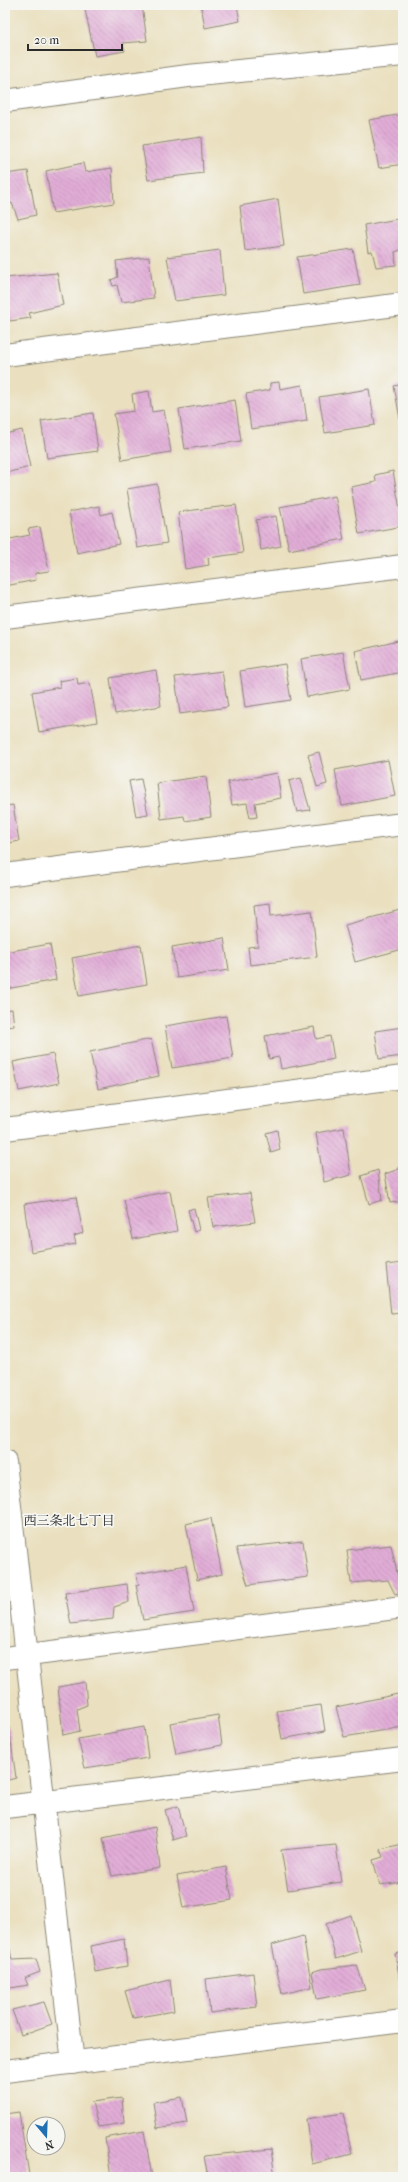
<svg xmlns="http://www.w3.org/2000/svg" width="408" height="2182" font-family="'IM FELL French Canon','Noto Serif JP',serif">
	<style>
		.building { fill: url(#building-back-hatch) }
		.lines { fill: none; stroke-linecap: round; stroke-linejoin: round }
		.minor-casing { stroke: #8a8675; stroke-width: 24 }
		.minor { stroke: #fff; stroke-width: 22 }
		.labels { text-anchor: middle; dominant-baseline: central; stroke-width: 3.5; stroke-linejoin: round; paint-order: stroke }
		.neighbourhood-label { font-size: 13px; fill: #2b2b2b; stroke: #f6f6f2 }
	</style>
	<defs>
		<pattern id="building-back-hatch" width="6" height="6" patternUnits="userSpaceOnUse"><rect width="6" height="6" fill="#e2add8"/><path d="M-1 5l2 2M0 0l6 6M5-1l2 2" fill="none" stroke="#b78daf"/></pattern>
	</defs>
	<rect width="100%" height="100%" fill="#f6f6f2"/>
	<filter id="ink" filterUnits="userSpaceOnUse"><feTurbulence type="fractalNoise" baseFrequency=".025" numOctaves="2"/><feDisplacementMap in="SourceGraphic" scale="8" xChannelSelector="R" yChannelSelector="G"/><feConvolveMatrix kernelMatrix="1 2 1 2 8 2 1 2 1" color-interpolation-filters="sRGB"/></filter>
	<filter id="wash" filterUnits="userSpaceOnUse"><feTurbulence type="fractalNoise" baseFrequency=".012" numOctaves="4" result="noise"/><feDisplacementMap in="SourceGraphic" scale="16" xChannelSelector="R" yChannelSelector="G"/><feGaussianBlur stdDeviation="0.9" result="paint"/><feColorMatrix in="noise" values="0 0 0 0 0 0 0 0 0 0 0 0 0 0 0 0 0 1.4 0 .05"/><feComposite in="paint" operator="in"/></filter>
	<g filter="url(#wash)">
		<rect width="100%" height="100%" fill="#eae0bf"/>
		<g id="blocks">
			<path class="building" d="M84,5H142L147,41L123,43L125,51L95,56Z
				M201,5H237L240,21L205,28Z
				M403,114V164L379,168L369,120Z
				M201,137L203,173L148,180L142,146Z
				M83,163L85,172L112,168L114,203L53,213L46,171Z
				M28,171L36,215L18,219L12,203L5,204V174Z
				M278,199L284,246L245,251L240,206Z
				M403,218V249L395,252L396,265L376,267L372,251L368,252L364,225Z
				M353,249L360,285L303,294L297,257Z
				M220,250L224,295L175,301L167,257Z
				M149,257L154,298L121,302L117,285L113,286L111,280L118,277L116,261Z
				M57,273L63,305L29,313L31,318L10,321L5,311V278Z
				M279,382L280,389L302,385L307,421L251,429L246,394L270,390V383Z
				M403,384V430H402L394,386Z
				M369,389L375,425L325,433L319,397Z
				M149,391L152,412L164,410L171,452L122,460L114,414L134,411L132,394Z
				M235,400L241,441L185,449L179,409Z
				M93,413L98,451L47,458L41,421Z
				M22,430L30,467L5,473V434Z
				M393,471L403,526L359,534L351,487L376,482L375,475Z
				M157,484L167,543L137,548L127,489Z
				M335,496L344,539L289,550L280,507Z
				M236,505L243,553L208,558L209,565L185,569L178,512Z
				M99,506L101,515L112,512L119,544L77,553L69,512Z
				M276,516L281,546L261,550L256,520Z
				M40,527L49,571L35,573L36,580L5,586V540L30,535L28,529Z
				M403,640V672L361,680L355,651Z
				M343,652L350,689L307,697L301,659Z
				M285,664L291,700L245,707L240,671Z
				M156,670L161,706L115,714L110,678Z
				M222,671L228,707L180,714L175,677Z
				M77,678L78,685L90,683L97,722L39,732L32,692L60,687L59,681Z
				M319,752L327,784L317,787L308,755Z
				M388,760L395,796L342,806L335,770Z
				M277,773L281,798L255,803L257,817L250,818L247,803L232,805L228,782Z
				M206,776L211,817L185,821L184,816L161,819L157,783Z
				M301,778L310,810L297,812L289,781Z
				M141,779L148,814L136,816L129,781Z
				M13,805L19,841L5,844V806Z
				M270,903L271,916L312,911L317,957L250,965L248,947L258,946L254,905Z
				M400,910L403,921V949L355,962L345,925Z
				M224,938L229,970L177,978L172,947Z
				M50,944L56,980L6,989L5,952Z
				M141,945L147,984L79,996L72,958Z
				M12,1009L14,1026L5,1027V1010Z
				M226,1016L233,1058L172,1068L165,1026Z
				M314,1027L316,1039L330,1036L334,1059L281,1069L279,1057L269,1059L265,1036Z
				M403,1027V1056L379,1059L375,1031Z
				M151,1039L159,1076L98,1089L90,1052Z
				M53,1054L59,1083L19,1091L13,1062Z
				M344,1128L351,1175L324,1182L316,1133Z
				M277,1130L280,1150L271,1153L266,1133Z
				M403,1159V1201L390,1203L385,1174L399,1169L400,1160Z
				M378,1170L382,1200L369,1204L361,1176Z
				M170,1191L177,1231L133,1239L124,1200Z
				M250,1193L255,1222L213,1227L208,1198Z
				M76,1197L83,1233L74,1236L76,1244L31,1252L24,1204Z
				M194,1208L199,1230L194,1232L188,1210Z
				M403,1263V1313L391,1314L386,1265Z
				M211,1518L222,1574L197,1580L186,1524Z
				M303,1541L308,1577L248,1585L236,1548Z
				M391,1545L398,1577L403,1578V1591L395,1594L388,1580L351,1583L347,1550Z
				M186,1565L194,1612L143,1620L136,1585L139,1584L136,1574Z
				M127,1584L129,1602L114,1607L113,1619L71,1624L65,1593Z
				M85,1682L87,1705L77,1709L80,1731L63,1735L58,1687Z
				M403,1693V1727L344,1737L336,1707Z
				M321,1705L325,1731L282,1739L277,1711Z
				M218,1715L222,1745L176,1754L170,1723Z
				M5,1727H9L16,1778L5,1781Z
				M144,1727L148,1758L85,1768L78,1739Z
				M178,1806L186,1836L173,1840L165,1810Z
				M155,1827L160,1868L112,1876L103,1838Z
				M403,1844V1882L380,1885L373,1860L383,1857L380,1849Z
				M336,1845L341,1882L288,1890L281,1850Z
				M226,1867L232,1900L183,1908L177,1876Z
				M351,1915L361,1951L336,1959L326,1924Z
				M5,1927L12,1960L36,1959L40,1972L25,1978L28,1985L5,1989Z
				M303,1936L312,1987L282,1994L272,1945Z
				M124,1939L127,1966L95,1972L91,1946Z
				M403,1952V1989H402L395,1954Z
				M357,1965L365,1990L317,1999L312,1972L321,1969Z
				M253,1973L257,2007L210,2013L206,1979Z
				M170,1980L174,2011L133,2018L125,1991Z
				M44,2002L52,2024L21,2035L12,2010Z
				M182,2097L187,2123L157,2128L153,2102Z
				M122,2098L124,2123L98,2127L92,2102Z
				M19,2112L29,2175L5,2177V2114Z
				M343,2113L352,2154L312,2164L306,2119Z
				M144,2131L152,2177H111L105,2138Z
				M271,2149L275,2177H190L207,2172L204,2156Z"/>
		</g>
	</g>
	<g filter="url(#ink)">
		<use href="#blocks" fill-opacity="0" stroke="#8a8675" stroke-width="1"/>
		<g class="lines">
			<defs>
				<path id="minor" d="M5,101L188,76L403,55
					M5,355L403,304
					M5,617L403,566
					M5,875L403,824
					M5,1129L403,1077
					M5,1462L73,2063
					M5,1658L403,1607
					M5,1807L403,1759
					M5,2071L403,2021"/>
			</defs>
			<use href="#minor" class="minor-casing"/>
			<use href="#minor" class="minor"/>
		</g>
	</g>
	<g class="labels">
		<g class="neighbourhood-label">
			<text x="69" y="1520">西三条北七丁目</text>
		</g>
	</g>
	<rect width="408" height="2182" fill="none" stroke="#f6f6f2" stroke-width="20"/>
	<g transform="translate(46 2136) rotate(161)"><circle r="19" fill="#f6f6f2" stroke="#a5a5a2"/>
	<path d="M0-3L7 15L0 10L-7 15Z" fill="#1f6fb2"/>
	<text y="-6" font-size="11" font-weight="bold" text-anchor="middle" fill="#2b2b2b">N</text>
	</g>
	<path d="M28 44v6h94v-6" fill="none" stroke="#2b2b2b" stroke-width="2"/>
	<text x="34" y="44" font-size="12" fill="#2b2b2b" stroke="#f6f6f2" stroke-width="3" paint-order="stroke">20 m</text>
</svg>
